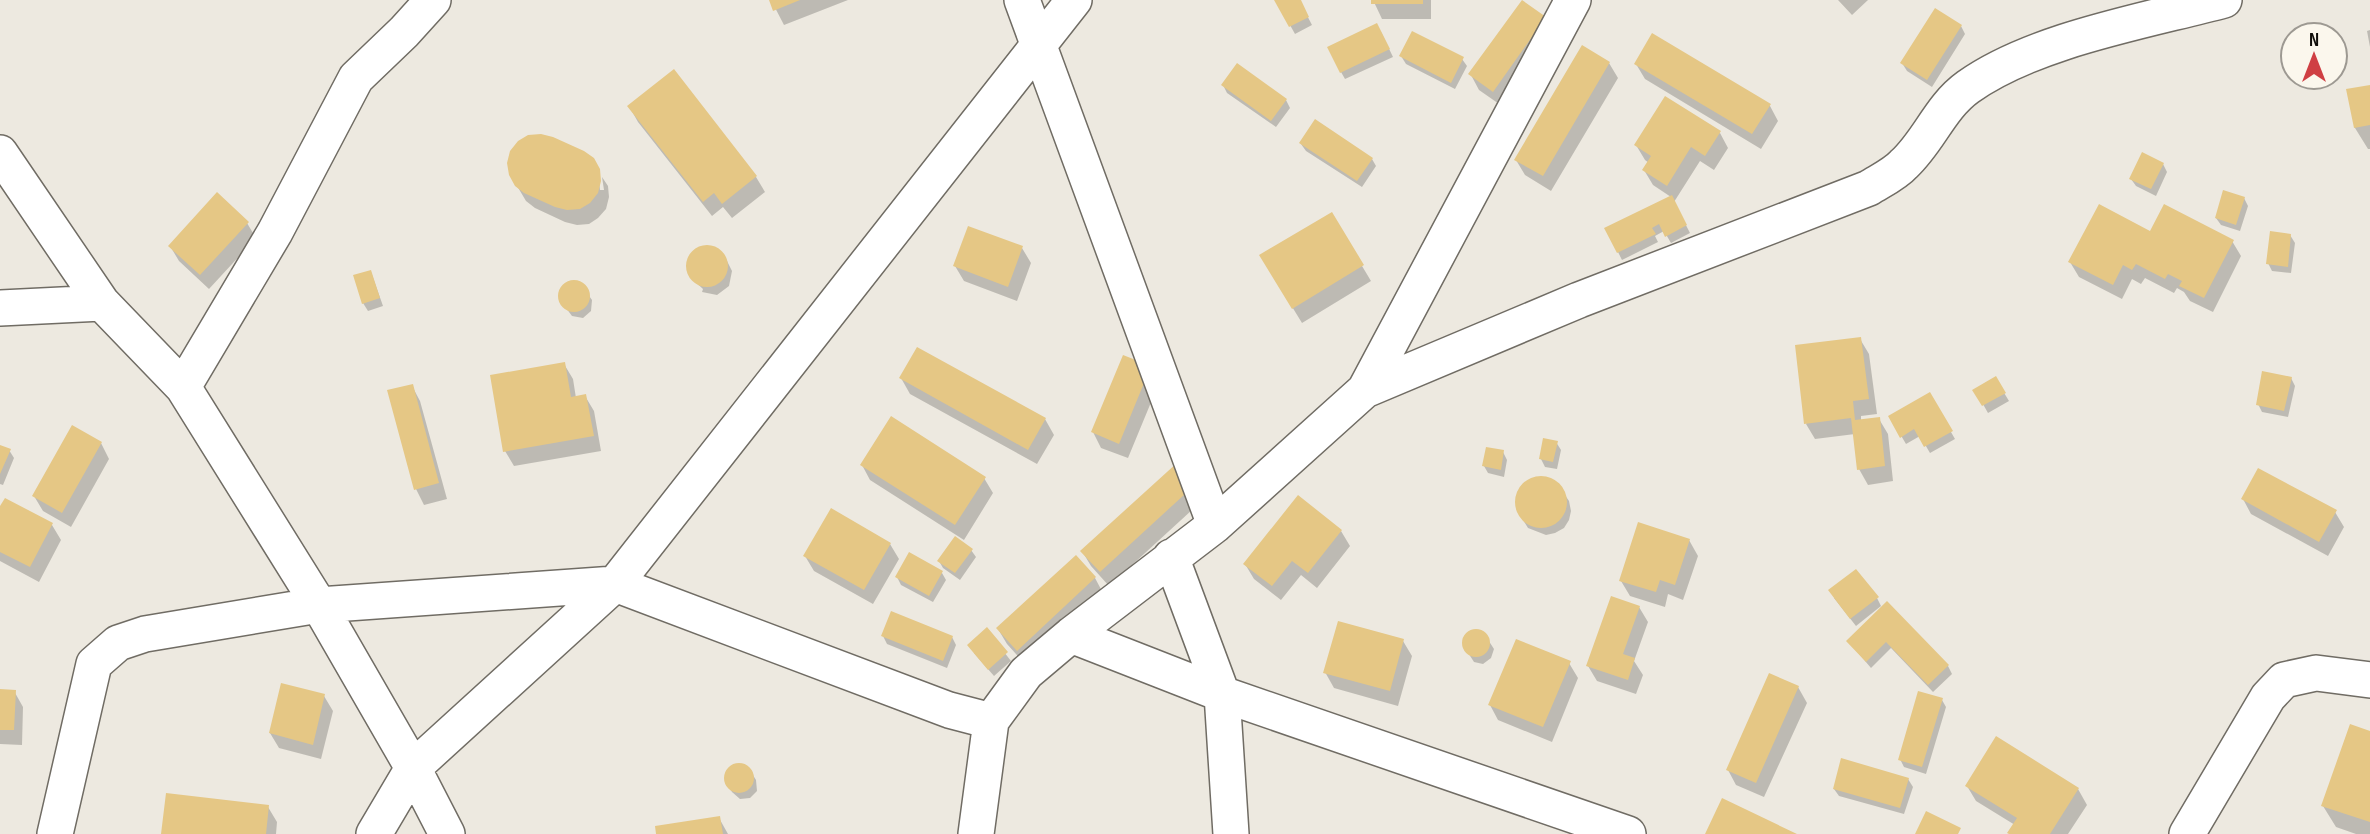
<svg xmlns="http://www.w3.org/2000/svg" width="2370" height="834" font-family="'Sofia Sans Condensed',sans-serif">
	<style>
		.shadow { fill: #0003 }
		.building { fill: #e5c785 }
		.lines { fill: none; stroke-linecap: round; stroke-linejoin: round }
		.street-casing { stroke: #706c64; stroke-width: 38 }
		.street { stroke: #fff; stroke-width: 35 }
	</style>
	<rect width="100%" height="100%" fill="#ede9e0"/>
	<path class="shadow" d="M771,0H848L784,25Z
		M1276,0H1299L1312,25L1295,34Z
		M1373,0H1431V19H1382Z
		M1838,0H1868L1852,15Z
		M1545,19L1502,106L1479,90L1471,75Z
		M1961,26L1965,34L1932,87L1907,71L1902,63Z
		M2370,30V47L2367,31Z
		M1381,32L1393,57L1345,79L1341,72Z
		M1401,56L1462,59L1467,66L1455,89L1406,64Z
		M1609,63L1618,78L1551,191L1525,175L1516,160Z
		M1636,64L1770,106L1778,121L1761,149L1645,79Z
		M1237,66L1286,100L1290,108L1276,127L1227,93L1223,85Z
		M2370,86V149H2368L2355,128L2348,91Z
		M629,106L756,177L765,192L732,218L723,207L712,216L638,122Z
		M1720,133L1728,148L1714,170L1700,161L1674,202L1690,233L1671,243L1664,231L1655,236L1658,242L1622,260L1618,252L1671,197L1653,185L1644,170L1649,163L1645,160L1636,145Z
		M1301,144L1372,159L1376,166L1362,187L1306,151Z
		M2163,164L2167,172L2156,196L2136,186L2131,179Z
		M598,171L600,190H604L602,177L608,186L609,197L606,209L598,218L589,224L577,225L565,222L535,208L526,201L510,174Z
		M2244,198L2248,206L2240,231L2221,225L2216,218Z
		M1331,214L1371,281L1302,323L1261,256Z
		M247,223L256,238L209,289L179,261L170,246Z
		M2151,233L2232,241L2241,256L2213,312L2190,301L2184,292L2177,288L2174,293L2145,278L2141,284L2132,279L2122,299L2079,277L2070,262Z
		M2290,235L2295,243L2291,273L2272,271L2268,263Z
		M710,247L724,255L732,271L729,286L717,295L702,292L703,289L691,278L688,271L690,256L696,250Z
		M1022,248L1031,263L1017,301L964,281L955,266Z
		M371,272L383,306L368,311L363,303Z
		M569,282L580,283L592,300L591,311L583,318L572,316L560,300L561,289Z
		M1860,339L1869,354L1877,414L1861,416V421L1879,419L1888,434L1893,481L1868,485L1859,469L1855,434L1815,439L1806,424Z
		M1124,357L1159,383L1128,458L1101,448L1093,432Z
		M564,364L573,379L576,398L585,396L594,411L601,451L514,466L505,451Z
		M901,378L1045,419L1054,435L1037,464L910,394Z
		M1995,378L2009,401L1988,413L1975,390Z
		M2291,378L2295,386L2288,417L2262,412L2258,404Z
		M412,386L420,401L447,499L424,505L416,489Z
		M1929,394L1955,439L1930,453L1920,436L1906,444L1890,417Z
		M1556,442L1561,450L1557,469L1545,467L1541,459Z
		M101,443L109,459L71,527L43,511L34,496Z
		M0,447L9,450L14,458L3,485L0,484Z
		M1503,452L1507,460L1504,477L1488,473L1484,466Z
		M1178,464L1204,499L1109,586L1091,566L1082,551Z
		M862,465L984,478L993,493L964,540L870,480Z
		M1541,478L1550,479L1558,485L1569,501L1571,511L1569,520L1564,528L1555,533L1546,535L1528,528L1518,512L1516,502L1523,485Z
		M2243,499L2335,512L2344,527L2328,556L2251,514Z
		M0,510L52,525L61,540L39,582L0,561Z
		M1341,531L1350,546L1317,588L1301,575L1281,600L1254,579L1245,564Z
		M1689,540L1698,556L1683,600L1668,594L1665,607L1630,596L1621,581Z
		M890,544L899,559L873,604L814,571L805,556Z
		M971,550L976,557L960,580L943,568L939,561Z
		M1075,557L1095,578L1103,593L1026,665L1007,644L998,629Z
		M942,573L946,580L933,602L901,585L897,577Z
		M1834,598H1877L1881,606L1856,626Z
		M1887,604L1948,666L1952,674L1933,692L1891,648L1871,668L1848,641Z
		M1639,607L1648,622L1634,661L1643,675L1636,694L1597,681L1588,666Z
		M987,630L1011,661L994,676L974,653Z
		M1474,630L1483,632L1494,649L1491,658L1483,664L1474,662L1463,645L1466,635Z
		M883,636L952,637L956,645L947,668L887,644Z
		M1403,641L1412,656L1398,706L1334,688L1325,672Z
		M1569,663L1578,678L1552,742L1498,720L1490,705Z
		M1798,687L1807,703L1764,797L1736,785L1728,770Z
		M0,691H14L23,707L22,745L0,744Z
		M324,696L333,711L321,759L279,748L270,733Z
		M1942,700L1946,707L1926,774L1904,767L1900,759Z
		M2370,733V834H2356L2336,827L2323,806Z
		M743,765L751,772L756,780L757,791L750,798L740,799L732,792L727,784L726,774L733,766Z
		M1908,779L1913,787L1904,814L1839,796L1834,789Z
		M1967,786L2078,789L2087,805L2068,834H2010L2015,825L1976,801Z
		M268,807L277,822L276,834H163Z
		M719,818L728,834H658Z"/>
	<path class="building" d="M769,0H800L773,11Z
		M1274,0H1301L1309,17L1289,27Z
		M1371,0H1423V4H1371Z
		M1522,0L1546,17L1493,92L1468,74Z
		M1935,8L1962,25L1927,80L1900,63Z
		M1377,23L1390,49L1340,73L1327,47Z
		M1412,31L1464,57L1451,83L1399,56Z
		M1652,33L1771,104L1752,134L1634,64Z
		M1582,45L1610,62L1543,176L1514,160Z
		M1237,63L1287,99L1271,121L1221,85Z
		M674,69L757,176L722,204L714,193L703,202L627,106Z
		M2370,85V125L2354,128L2346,89Z
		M1665,96L1721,131L1705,156L1691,147L1667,186L1642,170L1651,156L1634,145Z
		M1315,119L1373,158L1357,181L1299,143Z
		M541,134L553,137L584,151L594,158L600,169L601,181L598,193L590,203L580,209L567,210L555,207L524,193L515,186L509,175L507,163L510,151L518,141L528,135Z
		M2142,152L2164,163L2151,189L2129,179Z
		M2223,190L2245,197L2236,225L2215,218Z
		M217,192L249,222L200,275L168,246Z
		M1672,195L1687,225L1665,237L1659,224L1652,228L1656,234L1617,253L1604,228Z
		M2099,204L2150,231L2164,204L2234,240L2204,298L2179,286L2182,281L2168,274L2165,279L2136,264L2132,270L2123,265L2113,285L2068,262Z
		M1332,212L1364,265L1292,309L1259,255Z
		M968,226L1023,246L1008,287L953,266Z
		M2270,231L2291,234L2288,267L2266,264Z
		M686 266a21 21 0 1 1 42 0a21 21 0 1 1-42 0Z
		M371,270L380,298L362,304L353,275Z
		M558 296a16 16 0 1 1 32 0a16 16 0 1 1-32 0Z
		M1861,337L1869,399L1853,401L1855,420L1880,417L1885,466L1857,470L1851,418L1804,424L1795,345Z
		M917,347L1046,418L1028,450L899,378Z
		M1123,355L1151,366L1119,444L1091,432Z
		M565,362L571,397L586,394L594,436L503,452L490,375Z
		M2262,371L2292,377L2284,411L2256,405Z
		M1996,376L2006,393L1982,406L1972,390Z
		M413,384L439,483L414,490L387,390Z
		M1930,392L1953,431L1924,447L1914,429L1900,438L1888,416Z
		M891,416L986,477L955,525L860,465Z
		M72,425L102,442L62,513L32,496Z
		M1543,438L1558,441L1553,462L1539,459Z
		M0,445L11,449L0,474Z
		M1486,447L1504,450L1501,470L1482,466Z
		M1178,462L1197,483L1100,572L1080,551Z
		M2258,468L2337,510L2319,542L2241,499Z
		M1515 502a26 26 0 1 1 52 0a26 26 0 1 1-52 0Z
		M1298,495L1342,530L1308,573L1292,561L1272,586L1243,564Z
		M5,498L53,523L30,567L0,552V506Z
		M831,508L891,543L864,590L803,556Z
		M1638,522L1690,539L1675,585L1660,580L1656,592L1619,581Z
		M955,536L973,549L955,573L937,561Z
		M909,552L943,571L929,596L895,577Z
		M1076,555L1096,577L1017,651L996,628Z
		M1856,569L1879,597L1850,619L1828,590Z
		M1611,596L1640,606L1623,654L1635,658L1628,680L1586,666Z
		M1887,601L1949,665L1928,685L1886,642L1866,662L1846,641Z
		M891,611L953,636L943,661L881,636Z
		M1338,621L1404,639L1390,691L1323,673Z
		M987,627L1008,652L988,670L967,645Z
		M1462 643a14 14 0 1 1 28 0a14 14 0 1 1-28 0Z
		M1516,639L1571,661L1543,727L1488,705Z
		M1769,673L1799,686L1756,783L1726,770Z
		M281,683L325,694L313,745L269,733Z
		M0,689L16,690L14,730H0Z
		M1918,691L1943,698L1922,767L1898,760Z
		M2350,724L2370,731V822L2321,806Z
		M1996,736L2079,788L2050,834H2009L2007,833L2017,818L1965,786Z
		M1841,758L1909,778L1900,808L1833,789Z
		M724 778a15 15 0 1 1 30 0a15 15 0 1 1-30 0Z
		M166,793L269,805L266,834H161Z
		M1722,798L1797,834H1705Z
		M1926,811L1961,828L1958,834H1915Z
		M720,816L723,834H656L655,826Z"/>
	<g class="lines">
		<defs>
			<path id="street" d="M1022,0L1215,525
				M0,153L102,303L183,387L319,605L413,768L447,834
				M0,308L102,303
				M183,387L275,232L356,78L404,32L433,0
				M1365,390L1573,0
				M1171,557L1222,694L1231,834
				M1071,635L1222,694L1628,834
				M55,834L94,664L118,643L145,634L319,605L615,584L949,710L991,721L1026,673L1071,635L1215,525L1365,390L1579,300L1869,188C1880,181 1895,174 1904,164C1929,141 1940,107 1968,87C2034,40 2145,21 2224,0
				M374,834L413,768L615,584L1074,0
				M976,834L991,721
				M2187,834L2268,697L2284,680L2316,673L2370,680"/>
		</defs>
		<use href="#street" class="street-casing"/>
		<use href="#street" class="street"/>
	</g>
	<g transform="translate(2314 56)"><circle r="33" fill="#fbf7ed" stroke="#9d9992" stroke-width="2"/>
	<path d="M0-5L12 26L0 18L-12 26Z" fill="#cf3f43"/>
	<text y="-10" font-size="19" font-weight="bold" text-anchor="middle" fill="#0f0d0a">N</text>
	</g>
</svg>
